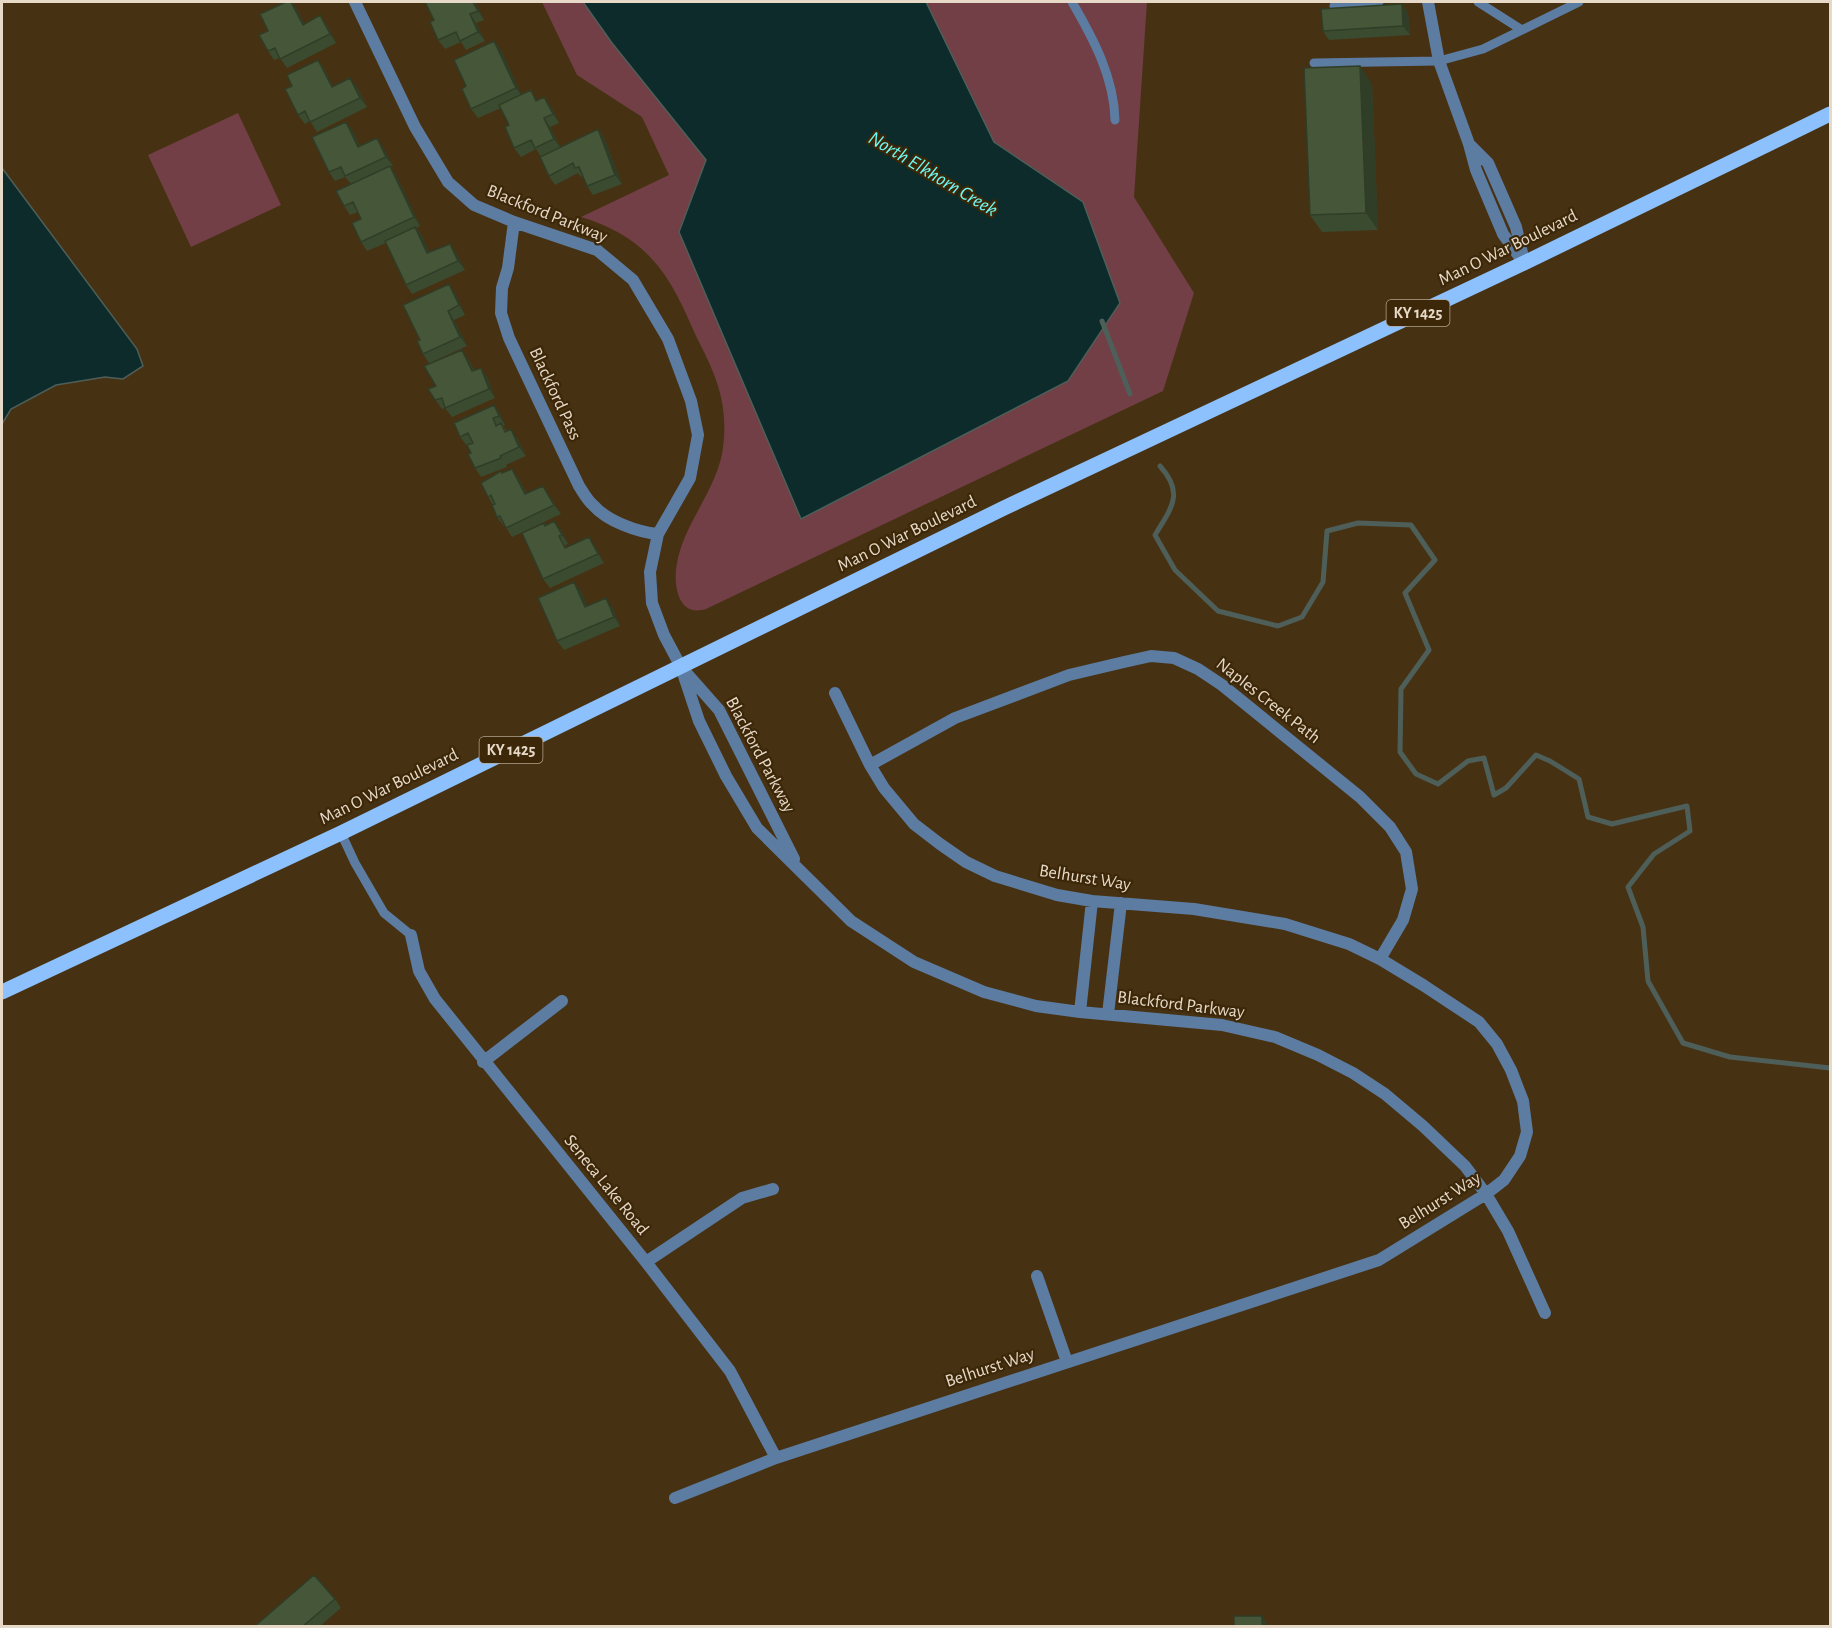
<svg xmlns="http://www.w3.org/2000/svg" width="1832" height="1628" font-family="'Alegreya Sans',sans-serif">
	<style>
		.green { fill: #713f45 }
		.water { fill: #0c2b2a; stroke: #4e5f59; stroke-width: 1.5 }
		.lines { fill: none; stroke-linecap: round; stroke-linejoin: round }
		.stream { stroke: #4e5f59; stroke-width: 5 }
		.lane { stroke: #5c7ca1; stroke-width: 9 }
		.street { stroke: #5c7ca1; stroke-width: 12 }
		.primary { stroke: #8cc1fd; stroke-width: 15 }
		.wall { fill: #3b4b30 }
		.shaded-wall { fill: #303d27 }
		.building { fill: #455738; stroke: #303d27; stroke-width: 1.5 }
		.labels { text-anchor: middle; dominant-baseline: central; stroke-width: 4.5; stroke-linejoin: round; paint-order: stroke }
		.shield { fill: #3c2708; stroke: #b4a48e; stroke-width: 1.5 }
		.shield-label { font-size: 16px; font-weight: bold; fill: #e7d9c8 }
		.street-label { font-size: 18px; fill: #e7d9c8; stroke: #3c2708 }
		.water-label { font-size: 20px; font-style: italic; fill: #6df9f5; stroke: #3c2708 }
	</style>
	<rect width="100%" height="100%" fill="#473113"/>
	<path class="green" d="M542,2H1147L1134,197L1194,293L1163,391L706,609C677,618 673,583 677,563C684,524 714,493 722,454C726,432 725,408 718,386C713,369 704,352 696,336C684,309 672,280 651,258C632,237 607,225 581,217L669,175L642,117L577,75Z
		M238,113L281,205L191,247L148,155Z"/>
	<path class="water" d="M583,2H926L994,142L1083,202L1120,303L1068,381L801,519L679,232L706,160L612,43Z
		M2,168L137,349L143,366L123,379L105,377L56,385L11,409L2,424Z"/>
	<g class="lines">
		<path class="stream" d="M1102,321L1130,394
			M1160,466C1185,494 1171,508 1155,535L1175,570L1218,611L1278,626L1302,617L1323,582L1327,531L1358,523L1411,525L1435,560L1405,593L1429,650L1401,689L1400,752L1416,774L1438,784L1468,761L1484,758L1494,795L1506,788L1536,755L1550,761L1579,779L1588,817L1612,824L1687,806L1690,831L1654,854L1628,887L1643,927L1648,981L1683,1043L1730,1057L1830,1068"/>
		<path class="lane" d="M1072,2C1093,38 1114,77 1115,120
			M1478,2L1522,30
			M1334,6L1379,2
			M1314,63L1439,61L1483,49L1579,2
			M341,833L355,863L384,913L411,935"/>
		<path class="street" d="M355,2L415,127L448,182L474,205L514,222L597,250L633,280L668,339L691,401L698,435L690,478L658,534L650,572L652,603L664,635L681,667L719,710L794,859
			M1428,2L1439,61L1469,144L1476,170L1503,234L1524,263
			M1470,145L1488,163L1516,227L1523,257
			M514,222L508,268L502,288L501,313L509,338L579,486C583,492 587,500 593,505C607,521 637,532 658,534
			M681,667L699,721L726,776L757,828L851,921L914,962L984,992L1036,1006L1080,1012L1222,1025L1275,1037L1318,1055L1353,1073L1385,1094L1423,1126L1465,1166L1486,1194L1508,1231L1545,1313
			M870,765L955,718L1069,675L1124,662L1151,656L1174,658L1198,669L1222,685L1360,797L1390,827L1406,852L1412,889L1403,920L1380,959
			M411,935L419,971L435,999L646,1262L730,1371L776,1458
			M1080,1012L1092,901
			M1108,1014L1121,903
			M483,1062L562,1001
			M646,1262L742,1198L773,1189
			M1037,1276L1067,1362
			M675,1498L776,1458L1379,1260L1486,1194L1504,1180L1520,1156L1527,1132L1523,1101L1511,1070L1497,1044L1479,1022L1423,985L1380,959L1349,944L1285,924L1194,909L1092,901L1057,895L995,876L966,862L940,844L914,824L884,788L870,765L835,693"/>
		<path class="primary" d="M2,992L341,833L1004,508L1524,263L1830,114"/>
	</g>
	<path class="wall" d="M291,2L296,8L304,24L327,25L336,43L287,68L280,58L274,60L268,51V31Z
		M425,2H475L484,20L476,23L485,41L466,50L461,42L445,49L438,40L434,20Z
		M1402,4L1408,13L1410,35L1329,40L1323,31Z
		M501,50L521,94L551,106L559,123L550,127L560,147L598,129L604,138L622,184L593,195L587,186L583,176L581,177L578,173L555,185L549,176L541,157L536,149L521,157L514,148L509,125L501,108L478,118L471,109L466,86Z
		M318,60L324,69L333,87H357L367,107L317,132L310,121L305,124L298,115L292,86Z
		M1372,84L1378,230L1322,232L1310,215Z
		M346,122L353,131L360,146L383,147L393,166L390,167L396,175L420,226L416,228L422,236L429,252L456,253L465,270L412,294L406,285L386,243L367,251L361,242V219L358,212L350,215L344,206L351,184L345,177L335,181L329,172Z
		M455,293L465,315L454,320L467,346L434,361L468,359L474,370L481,368L487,377L495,398L452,417L445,408L442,409L428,389L436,386L429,363L423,354L420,340Z
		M494,405L500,414L505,425L503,426L507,431L517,438L526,456L506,465L507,467L481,477L475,468L471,453L467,446L460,437Z
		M512,469L518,478L527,493L543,486L561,514L512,537L505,526H504L497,517L493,505L488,497L503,473Z
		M544,523L546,525L561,530L568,544L565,545L566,547L595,546L604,563L550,588L543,579Z
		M581,591L587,606L612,607L620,626L564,650L557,641Z
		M335,1599L341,1608L320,1626H255Z"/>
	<path class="shaded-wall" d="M291,2L296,8L309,34L303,25Z
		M473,2H475L484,20L478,11Z
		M1402,4L1408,13L1410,35L1403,26Z
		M470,14L476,23L485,41L478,32Z
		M320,15L327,25L336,43L330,34Z
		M494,41L501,50L523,98L516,88Z
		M318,60L324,69L338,96L332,87Z
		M1360,66L1372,84L1378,230L1366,213Z
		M350,78L357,87L367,107L360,98Z
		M544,97L551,106L559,123L553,114Z
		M544,118L550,127L560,148L554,139Z
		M346,122L353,131L364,156L358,147Z
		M598,129L604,138L622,184L615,175Z
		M377,138L383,147L393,166L386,157Z
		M390,166L396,175L420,226L414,217Z
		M415,227L422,236L434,262L427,253Z
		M450,244L456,253L465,270L458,261Z
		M449,284L455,293L465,315L459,305Z
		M448,311L454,320L467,346L460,337Z
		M462,350L468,359L478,380L472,371Z
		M481,368L487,377L495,398L489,389Z
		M494,405L500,414L505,425L499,416Z
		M511,429L517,438L526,456L519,447Z
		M512,469L518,478L532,503L525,494Z
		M543,486L549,495L561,514L554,505Z
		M554,521L561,530L568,544L562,535Z
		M589,537L595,546L604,563L598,554Z
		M574,582L581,591L592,616L585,607Z
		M606,598L612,607L620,626L614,617Z
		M1262,1616L1266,1622L1267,1626H1262Z"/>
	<path class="building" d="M286,2H291L303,25L320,15L330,34L280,59L275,48L268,51L259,35L268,31L260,14Z
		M425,2H473L478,11L470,14L478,32L460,41L456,32L438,40L430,22L434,20Z
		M1402,4L1403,26L1323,31L1321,9Z
		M494,41L516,88L471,109L462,89L466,86L454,60Z
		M318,60L332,87L350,78L360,98L310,122L305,111L298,115L285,89L292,86L287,75Z
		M1360,66L1366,213L1310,215L1304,68Z
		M531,90L536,101L544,97L553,114L544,118L554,139L535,148L531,140L514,148L505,127L509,125L499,105Z
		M346,122L358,147L377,138L386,157L345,176L341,167L329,172L312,137Z
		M598,129L615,175L587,186L579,167L575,168L573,163L549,176L540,157Z
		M390,166L414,217L361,242L352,223L361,219L353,202L344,206L336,191Z
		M415,227L427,253L450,244L458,261L406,285L385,241Z
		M449,284L459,305L448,311L460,337L423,354L417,341L420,340L403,305Z
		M462,350L472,371L481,368L489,389L445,408L442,398L435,400L428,389L436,386L424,366Z
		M494,405L499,416L493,418L496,426L501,423L505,432L511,429L519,447L500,456L501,458L475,468L468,454L471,453L467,445L473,443L468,433L460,437L454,423Z
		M512,469L525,494L543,486L554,505L506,528L500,516L497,517L492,505L495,504L491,495L488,497L481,483L501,471L502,473Z
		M554,521L562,535L559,536L565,548L589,537L598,554L543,579L522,533L544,523L545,526Z
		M574,582L585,607L606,598L614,617L557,641L538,598Z
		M314,1575L335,1599L303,1626H255Z
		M1234,1616H1262V1626H1234Z"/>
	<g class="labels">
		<g class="shield">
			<rect x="1386.5" y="300" width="63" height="26" rx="4.5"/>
			<rect x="479.5" y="737" width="63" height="26" rx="4.5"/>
		</g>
		<g class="shield-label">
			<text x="1418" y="313">KY 1425</text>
			<text x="511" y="750">KY 1425</text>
		</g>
		<g class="street-label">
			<text transform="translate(547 214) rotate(22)">Blackford Parkway</text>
			<text transform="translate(1508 248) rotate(-26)">Man O War Boulevard</text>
			<text transform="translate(555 394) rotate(65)">Blackford Pass</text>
			<text transform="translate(907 534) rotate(-26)">Man O War Boulevard</text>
			<text transform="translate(1268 701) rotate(38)">Naples Creek Path</text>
			<text transform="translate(760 755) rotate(62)">Blackford Parkway</text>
			<text transform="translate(389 787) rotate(-26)">Man O War Boulevard</text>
			<text transform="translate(1085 878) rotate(9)">Belhurst Way</text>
			<text transform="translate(1181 1005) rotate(7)">Blackford Parkway</text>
			<text transform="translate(606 1185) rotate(51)">Seneca Lake Road</text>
			<text transform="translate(1440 1201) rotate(-32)">Belhurst Way</text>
			<text transform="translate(990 1368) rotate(-18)">Belhurst Way</text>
		</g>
		<g class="water-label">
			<text transform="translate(933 174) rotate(31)">North Elkhorn Creek</text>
		</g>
	</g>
	<rect width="1832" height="1628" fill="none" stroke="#e7d9c8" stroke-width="6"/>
</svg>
